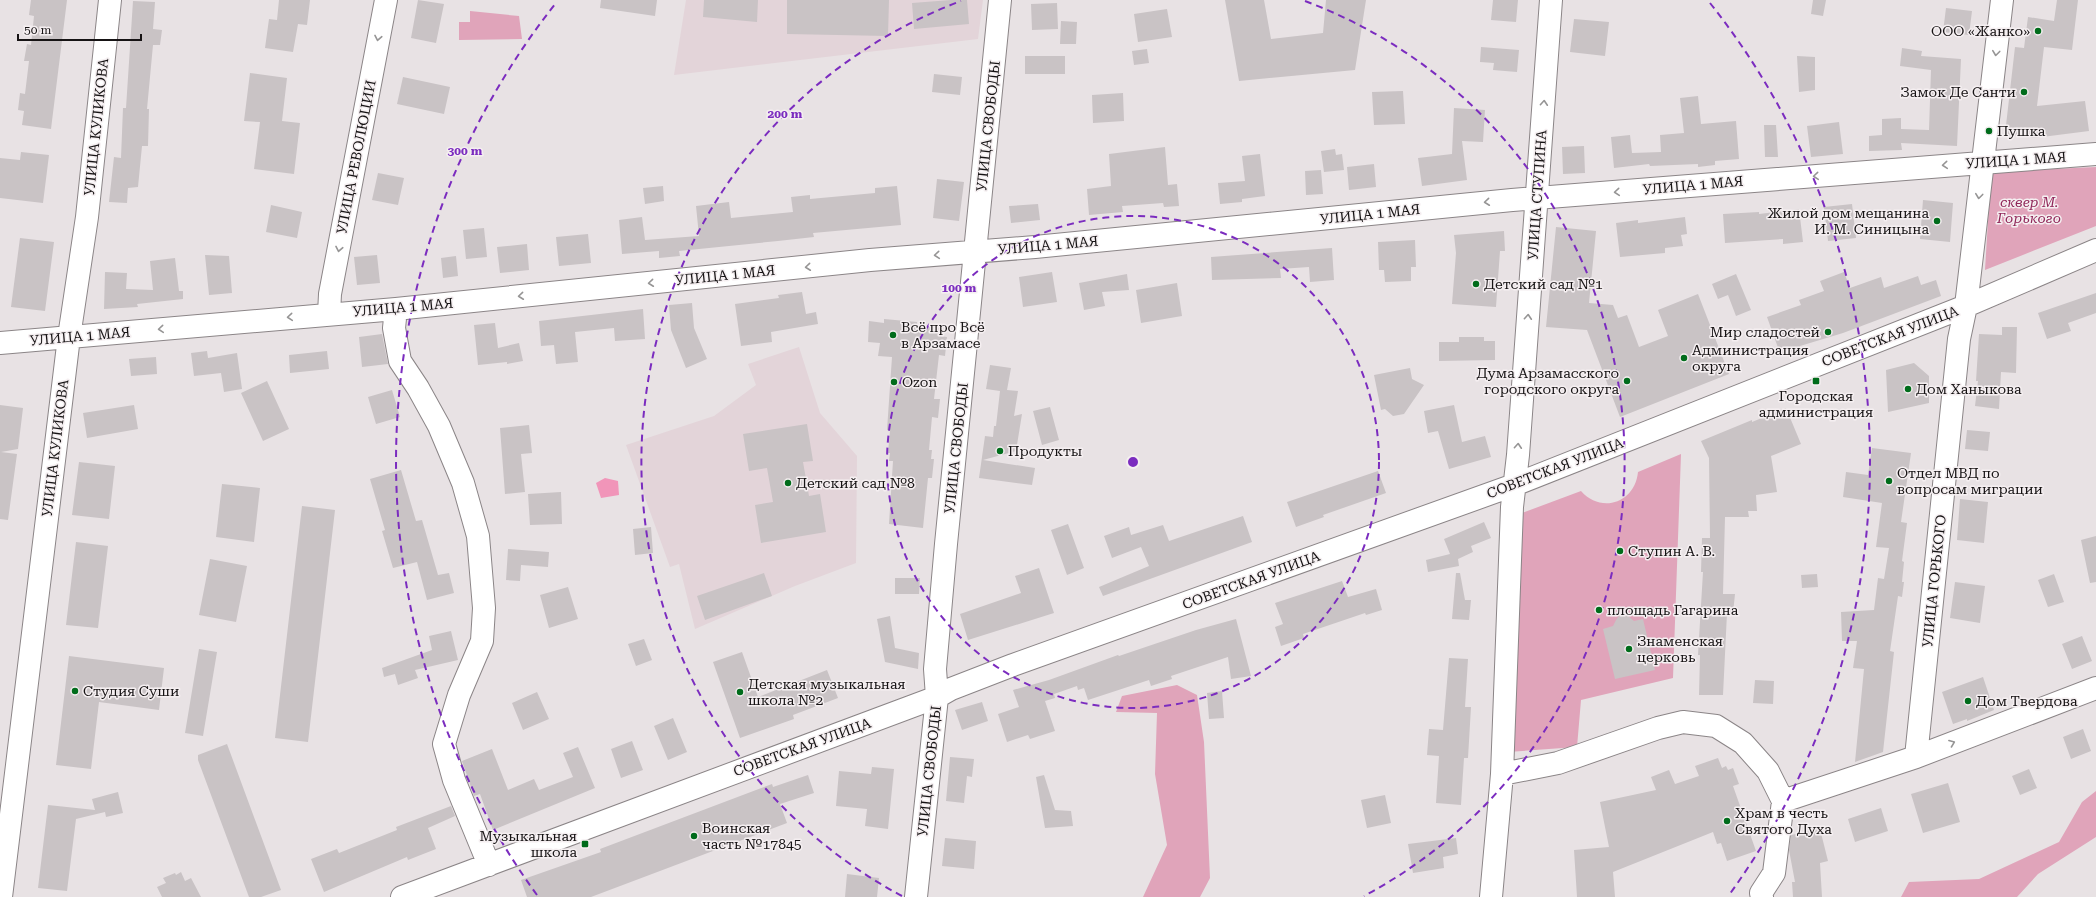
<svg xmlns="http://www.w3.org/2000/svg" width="2096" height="897" font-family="'Roboto Serif',serif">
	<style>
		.built { fill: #e3d4d9 }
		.green { fill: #e0a4ba }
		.water { fill: #f195b9 }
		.building { fill: #c9c3c5 }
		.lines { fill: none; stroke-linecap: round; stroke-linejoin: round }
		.minor-casing { stroke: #8b8587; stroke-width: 24 }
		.minor { stroke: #fff; stroke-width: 22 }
		.oneway { stroke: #969595 }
		.ring { fill: none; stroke: #7b2cbf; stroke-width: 2; stroke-dasharray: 7 5 }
		.poi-dot { fill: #006c1b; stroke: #f5eff1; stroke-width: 1.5 }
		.labels { text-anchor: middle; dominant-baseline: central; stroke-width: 3; stroke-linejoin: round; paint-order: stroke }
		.poi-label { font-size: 14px; fill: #161314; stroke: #f5eff1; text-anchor: start }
		.street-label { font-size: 14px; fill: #161314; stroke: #f5eff1 }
		.park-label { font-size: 14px; font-style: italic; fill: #902659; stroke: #f5eff1 }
		.centre { fill: #7b2cbf; stroke: #f5eff1; stroke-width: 2 }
		.ring-label { font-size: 12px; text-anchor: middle; font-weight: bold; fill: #7b2cbf; stroke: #f5eff1; stroke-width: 3; stroke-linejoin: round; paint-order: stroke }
	</style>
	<rect width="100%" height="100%" fill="#e8e2e4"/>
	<path class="built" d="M686,0H983L978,39L674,75Z
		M799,347L820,413L857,456L856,563L795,586L695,629L679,564L670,567L626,445L714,416L756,385L748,364Z"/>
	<path class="green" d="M470,11L519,16L522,39L459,40V22H470Z
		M2096,167V226L1985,270L1991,172Z
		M1681,454L1673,678L1581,700L1577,747L1494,753L1514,516L1581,491C1601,514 1635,503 1638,472Z
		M1177,685L1197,695L1204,742L1210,878L1200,897H1143L1167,845L1155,774L1157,713L1116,712L1122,696Z
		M2096,791V837L2038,874L2017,897H1901L1909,882L1979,879L2059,842L2082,802Z"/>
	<path class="water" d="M605,478L618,481L619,495L601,498L596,483Z"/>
	<path class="building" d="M31,0H67L51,129L22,125L24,111L18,110L20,93L25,94L29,61H24L27,44L31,45L34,16L29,15Z
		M279,0H310L307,25L298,24L293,52L265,48L269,19L277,20Z
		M418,0L444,4L436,43L411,38Z
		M601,0H657L655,16L600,8Z
		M704,0H758L757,22L703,17Z
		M787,0H889L888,36L787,34Z
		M951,0H967L969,24L914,29L912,3Z
		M1225,0H1264L1271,39L1323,33L1326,0H1366L1355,70L1239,81Z
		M1493,0H1518L1516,22L1491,20Z
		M1813,0H1826L1823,16L1811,14Z
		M2057,0H2078L2072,50L2044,47L2037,106L2085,101L2089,131L2034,138L2005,134L2015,47L2024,48L2028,17L2054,21Z
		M133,1L155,2L153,29L162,30L160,45H153L147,109H149L148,146H142L138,187L128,188L127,203L109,202L114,157L121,158L123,108H126Z
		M1057,3L1058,29L1032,30L1031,4Z
		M1946,8L1972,11L1969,35L1943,32Z
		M1167,9L1172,37L1138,42L1134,14Z
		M1574,19L1609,22L1605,56L1570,52Z
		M1061,21L1077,22L1076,44H1060Z
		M1481,47L1519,50L1517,72L1493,70L1494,63L1480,62Z
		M1902,48L1922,51L1921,56L1961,59L1957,146L1901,143L1902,150L1869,151V136L1882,135V119L1901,118V129L1929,130L1931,70L1900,66Z
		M1147,49L1149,63L1134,65L1132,51Z
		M1025,56H1065V74H1025Z
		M1797,56L1815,57V90L1799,92Z
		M250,73L287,78L282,121L300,123L294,174L254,169L260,122L244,121Z
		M934,74L962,77L960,95L932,92Z
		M403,77L450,87L444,114L397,104Z
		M1403,91L1405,124L1374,125L1372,92Z
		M1123,93L1124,121L1093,123L1092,95Z
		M1698,96L1701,124L1736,121L1739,159L1715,161V165L1698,167V164L1650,166L1649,164L1614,168L1611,137L1630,135L1632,153L1661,152L1660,135L1684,133L1680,98Z
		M1454,108L1485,110L1483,142L1462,141L1467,180L1422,186L1418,158L1452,154Z
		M1839,122L1843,154L1811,157L1807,126Z
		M1764,125H1776L1778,157H1765Z
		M1584,146L1585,173L1563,174L1562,147Z
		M1165,147L1168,185L1177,184L1179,206L1164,207L1163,203L1122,206L1123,212L1089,215L1087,189L1111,186L1109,154Z
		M1335,149L1336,155L1342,154L1344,170L1324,172L1321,151Z
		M21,152L49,155L43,203L0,198V158L20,160Z
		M1260,154L1265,196L1242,199V202L1220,204L1218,183L1245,181L1242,156Z
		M1374,164L1376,187L1349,190L1347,167Z
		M1321,170L1323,194L1306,195L1305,171Z
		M378,173L404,178L398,205L372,200Z
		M937,179L964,182L959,221L933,218Z
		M663,186L664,201L645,204L643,188Z
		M897,186L901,225L813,233L814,237L778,241L679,251L680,256L659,258V251L622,254L619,220L642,217L645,240L699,236L696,206L729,202L731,218L793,212L791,197L810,195V199L875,193V188Z
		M1923,200L1953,203L1950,242L1920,239Z
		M1038,204L1040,220L1011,223L1009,206Z
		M1852,204L1856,238L1828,241L1824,207Z
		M271,205L302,212L297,238L266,232Z
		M1799,209L1803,242L1783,244V239L1725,243L1723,214L1759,212V214Z
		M1685,217L1687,234L1681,235L1683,246L1665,248V253L1620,257L1616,223L1638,220V223Z
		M1556,227L1596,231L1589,303L1613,305L1618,318L1627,315L1639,347L1668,336L1658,310L1698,294L1729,374L1620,417L1587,330L1546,327Z
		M484,228L487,257L466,259L463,230Z
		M1504,231L1505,251H1500L1496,307L1452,304L1456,253L1454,235Z
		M588,234L591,263L559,266L556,237Z
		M20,238L54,242L45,311L11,307Z
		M1415,240L1416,267H1411V281L1385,282L1384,270H1379L1378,242Z
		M527,244L529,270L500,273L497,247Z
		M1332,248L1334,280L1310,282L1309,267L1280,269L1281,278L1212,280L1211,257Z
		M205,255L229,256L232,293L209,295Z
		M377,255L380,283L357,285L354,257Z
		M456,256L458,276L443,278L441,258Z
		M175,258L179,291H183V299L137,304L138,307L104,309L105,272L127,273L126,289L153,290L150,261Z
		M1052,272L1057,302L1023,307L1019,277Z
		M1844,272L1850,288L1881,277L1884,288L1918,276L1921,285L1936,280L1941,296L1843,333L1800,346L1801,348L1781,356L1767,317L1801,305L1799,300L1824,291L1820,281Z
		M1127,274L1129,290L1102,292L1105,306L1084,310L1079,283Z
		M1736,274L1751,310L1736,316L1728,295L1718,299L1712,284Z
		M1177,283L1182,316L1141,323L1136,290Z
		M802,292L806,314L816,312L818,324L771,332L772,342L741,346L735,304L779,298L778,295Z
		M2096,293V313L2068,323L2071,331L2047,339L2038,313Z
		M692,303L694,328L707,359L686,368L671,330L669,305Z
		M643,309L645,339L615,341L614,328L575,332L578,362L556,364L554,345L541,346L539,321Z
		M884,319L917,322V326L939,328L938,336L947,337L945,356L939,355L934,399H940L938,418L932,417L929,450H932L931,459H934L932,478H928L923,528L889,524L893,461H889L890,453H888L890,431L887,430L892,357L878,356L880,343L868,342L869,321L884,323Z
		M495,323L498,348L519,343L523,361L507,364V362L478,365L474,325Z
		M2002,327H2017L2016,373L2001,372L1999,409L1975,406L1978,381H1976L1979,334L2002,335Z
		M382,334L388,364L362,367L359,337Z
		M1459,337H1484V341H1495V360L1439,361V342H1459Z
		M207,351L208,358L237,353L242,389L224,392L221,373L194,376L191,353Z
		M327,351L329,369L290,373L289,355Z
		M156,357L157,374L131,376L129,359Z
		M1914,363L1929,376V403L1888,412L1886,370Z
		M990,365L1011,368L1007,390L1018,391L1014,416L1022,414L1016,451L983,460L1035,468L1032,485L979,478L985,436L993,437L994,426H996L1000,391L986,389Z
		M1410,368L1412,379L1424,385L1404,414L1393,416L1385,409L1381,410L1374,375Z
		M267,381L289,429L263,441L241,393Z
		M392,390L400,417L376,424L368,397Z
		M0,405L23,408L18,449L1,452L17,454L8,520L0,519Z
		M134,405L138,429L87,438L83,413Z
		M1454,405L1462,442L1485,436L1491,457L1449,469L1438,431L1428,433L1424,411Z
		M1050,407L1059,440L1042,445L1033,411Z
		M1786,408L1801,444L1771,456L1777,492L1756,495L1757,511H1748L1749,517H1725L1723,594H1735L1733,613H1727L1723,695H1699L1700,655H1698L1703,572H1701L1702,538H1710L1709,458L1701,441L1752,420V422Z
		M807,424L813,461L803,462L809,496L820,494L826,532L761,543L755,505L773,502L767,468L749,471L743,434Z
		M529,425L532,453L521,454L525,492L505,494L500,428Z
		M1967,430L1990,432L1988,451L1965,449Z
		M1872,448L1911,453L1901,522L1907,523L1902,561L1904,562L1902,582H1904L1902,597L1898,596L1890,651L1894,652L1883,752L1855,762L1864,669L1853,668L1857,641H1842L1841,612L1874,610L1878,578L1884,579L1889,548L1876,547L1882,503L1843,497L1846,472L1868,475Z
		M79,462L115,466L109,519L72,515Z
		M401,470L416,521L422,520L438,575L449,573L454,593L427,600L417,562L393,568L382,531L385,530L370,479Z
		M1378,471L1386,493L1323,515L1324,517L1296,527L1287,502Z
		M222,484L260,488L254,542L216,537Z
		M561,492L562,524L530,525L528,494Z
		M1960,499L1988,502L1984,543L1957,540Z
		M302,506L335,510L308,742L275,738Z
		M1243,516L1252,542L1103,596L1099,587L1149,566L1141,547L1112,558L1104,536L1129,527L1131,535L1163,525L1169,541Z
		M1484,522L1491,538L1471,546L1473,552L1458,559L1459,566L1428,572L1426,560L1450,554L1444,539Z
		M1068,524L1084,568L1067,575L1051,530Z
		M651,527L653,553L635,555L633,529Z
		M2096,536V582L2090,583L2081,540Z
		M76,542L108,546L98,628L66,625Z
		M508,549L549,552L548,567L521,565L520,581L506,580Z
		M210,559L247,566L236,622L199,615Z
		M1039,568L1054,613L968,640L960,614L1021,593L1015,576Z
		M764,573L772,596L705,620L697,596Z
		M1456,573H1460L1465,600H1471L1469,620L1452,619Z
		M1817,574L1818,587L1802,588L1801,575Z
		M2054,574L2064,602L2048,607L2038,580Z
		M895,578H920L919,594H895Z
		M1342,581L1348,597L1376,589L1382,610L1366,615L1365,613L1303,634L1304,638L1281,646L1275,627L1283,624L1275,603Z
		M1955,582L1985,586L1980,623L1950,618Z
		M568,587L578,619L549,628L540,595Z
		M1620,615H1627L1634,621L1643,619L1655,670L1615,679L1603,629L1613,626L1616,620Z
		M890,616L895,648L919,653L918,669L885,662L877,619Z
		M1236,619L1251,676L1231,679L1228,657L1171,676L1172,679L1151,686L1149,680L1088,700L1084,688L1078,690L1077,686L1054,694L1055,698L1045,701L1055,731L1030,739L1028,735L1007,742L998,714L1019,707L1013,690L1049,680L1118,655L1119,656L1196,630Z
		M451,631L458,660L415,670L418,678L398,685L395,674L384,677L382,668L432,650L429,636Z
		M2082,636L2092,661L2072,669L2062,644Z
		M644,639L652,660L636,666L628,644Z
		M199,649L217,652L203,736L185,733Z
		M742,652L758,697L827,670L838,698L793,715L794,719L740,738L713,662Z
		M69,656L164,668L159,710L99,702L91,769L56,765Z
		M1449,658L1468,659L1465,707H1471L1468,758H1464L1461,805L1436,803L1439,756L1427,755L1429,729L1443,730Z
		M1983,677L1994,710L1967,721V719L1953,724L1942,692Z
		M1755,680L1774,681L1773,704L1753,703Z
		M1222,691L1224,718L1209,719L1207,693Z
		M537,692L549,719L523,730L512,703Z
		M982,702L988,721L962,730L955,710Z
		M673,718L687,752L668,760L654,726Z
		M2083,729L2091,751L2071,759L2063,737Z
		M632,741L643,770L621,778L611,749Z
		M227,744L281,890L261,897H249L198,760V755Z
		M578,747L595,788L493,830L480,794L474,796L462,761L492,749L508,790L534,779L539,790L573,777L563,753Z
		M950,757L974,759L972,777L967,776L964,803L946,801Z
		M1718,758L1722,768L1726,766L1728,770L1733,768L1739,784L1733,786L1756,851L1727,861L1721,843L1717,844L1713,832L1613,872L1615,897H1577L1574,850L1609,847L1600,802L1656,790L1651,777L1669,770L1675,784L1699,776L1695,766Z
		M872,767L894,769L888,829L865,826L867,809L836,806L839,771L871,774Z
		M2029,769L2037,788L2020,795L2012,776Z
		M808,775L814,793L780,804L787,823L591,897H527L521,880L601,852L600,849L772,784L773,787Z
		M1044,775L1055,810L1071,811L1073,826L1045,828L1036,777Z
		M1948,783L1960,822L1923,833L1911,794Z
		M118,792L123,813L106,817L105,812L76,819L67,891L38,888L48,805L95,810L92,799Z
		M1385,795L1391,823L1367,828L1361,800Z
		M451,806L455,816L428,828L436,849L408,860L407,857L324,892L311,859L337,849L339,853L397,830L396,827Z
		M1881,808L1888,831L1855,842L1848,819Z
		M1820,829L1828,861L1820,863L1822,897H1793L1792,882H1795L1789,850L1791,835Z
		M945,838L976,841L974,869L942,866Z
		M1456,838L1458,854L1443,857L1444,868L1413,873L1408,844Z
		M181,872L185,881L191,878L201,897H162L157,887L166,883L163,878L175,873L176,875Z
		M847,874L879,878L877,897H845Z"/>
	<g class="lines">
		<defs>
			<path id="minor" d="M396,309L394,328L400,361L418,388L439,426L463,483L478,536L484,608L482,641L459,695L444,744L454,780L489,865
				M329,314L330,294L386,0
				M0,343L396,309L870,260L1035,247L1512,200L2096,154
				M1916,757L1959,339L1966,306L2002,0
				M1502,774L1558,763L1658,728L1683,722L1716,726L1743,743L1768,771L1783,801L1774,873L1761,893L1762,897
				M1783,801L1916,757L2096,688
				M1,897L69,337L87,217L110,0
				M402,897L937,697L951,689L1013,665L1514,485L1966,306L2096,250
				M916,897L937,697L935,669L946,544L1000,0
				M1491,897L1502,774L1512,507L1518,455L1551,0"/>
		</defs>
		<use href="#minor" class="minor-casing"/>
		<use href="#minor" class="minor"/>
	</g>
	<defs><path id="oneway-chevron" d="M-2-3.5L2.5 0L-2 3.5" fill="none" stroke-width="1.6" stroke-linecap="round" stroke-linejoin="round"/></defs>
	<g class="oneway">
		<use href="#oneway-chevron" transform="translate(378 38) rotate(101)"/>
		<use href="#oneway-chevron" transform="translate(1996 53) rotate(97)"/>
		<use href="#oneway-chevron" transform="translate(1544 103) rotate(-86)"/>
		<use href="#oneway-chevron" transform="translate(1945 165) rotate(175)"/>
		<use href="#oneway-chevron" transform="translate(1816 176) rotate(175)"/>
		<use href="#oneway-chevron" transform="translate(1617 192) rotate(175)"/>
		<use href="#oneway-chevron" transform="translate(1979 196) rotate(97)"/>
		<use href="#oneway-chevron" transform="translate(1487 202) rotate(174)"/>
		<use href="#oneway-chevron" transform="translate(339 249) rotate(101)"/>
		<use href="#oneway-chevron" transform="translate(937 255) rotate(175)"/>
		<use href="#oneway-chevron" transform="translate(808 267) rotate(174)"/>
		<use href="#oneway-chevron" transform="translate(651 283) rotate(174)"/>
		<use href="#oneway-chevron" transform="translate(521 296) rotate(174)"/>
		<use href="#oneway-chevron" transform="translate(290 317) rotate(175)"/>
		<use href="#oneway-chevron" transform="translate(1528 317) rotate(-86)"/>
		<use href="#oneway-chevron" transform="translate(161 329) rotate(175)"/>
		<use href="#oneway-chevron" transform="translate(1518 446) rotate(-86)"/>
		<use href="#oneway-chevron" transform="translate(1952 743) rotate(-21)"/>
	</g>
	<g class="ring">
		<circle cx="1133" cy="462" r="246"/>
		<path d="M902 896A492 492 0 0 1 961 1M1305 1A492 492 0 0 1 1364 896"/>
		<path d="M537 895A737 737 0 0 1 556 3M1710 3A737 737 0 0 1 1729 895"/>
	</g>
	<g class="poi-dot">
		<circle cx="2038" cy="31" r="4"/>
		<circle cx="2024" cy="92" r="4"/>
		<circle cx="1989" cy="131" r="4"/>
		<circle cx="1937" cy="221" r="4"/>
		<circle cx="1476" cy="284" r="4"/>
		<circle cx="1828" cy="332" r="4"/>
		<circle cx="893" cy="335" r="4"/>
		<circle cx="1684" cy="358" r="4"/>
		<circle cx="1627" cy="381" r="4"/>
		<rect x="1812" y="377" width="8" height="8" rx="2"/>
		<circle cx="894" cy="382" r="4"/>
		<circle cx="1908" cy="389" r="4"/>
		<circle cx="1000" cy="451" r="4"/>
		<circle cx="1889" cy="481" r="4"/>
		<circle cx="788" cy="483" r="4"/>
		<circle cx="1620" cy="551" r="4"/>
		<circle cx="1599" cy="610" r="4"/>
		<circle cx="1629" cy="649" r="4"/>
		<circle cx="75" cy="691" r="4"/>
		<circle cx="740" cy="692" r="4"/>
		<circle cx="1968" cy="701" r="4"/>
		<circle cx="1727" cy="821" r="4"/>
		<circle cx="694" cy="836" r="4"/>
		<rect x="581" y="840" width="8" height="8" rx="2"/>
	</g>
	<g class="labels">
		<g class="poi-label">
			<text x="2030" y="31" text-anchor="end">ООО «Жанко»</text>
			<text x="2016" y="92" text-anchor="end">Замок Де Санти</text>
			<text x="1997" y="131">Пушка</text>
			<text x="1929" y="213" text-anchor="end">Жилой дом мещанина<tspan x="1929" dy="16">И. М. Синицына</tspan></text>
			<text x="1484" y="284">Детский сад №1</text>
			<text x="901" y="327">Всё про Всё<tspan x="901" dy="16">в Арзамасе</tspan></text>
			<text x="1820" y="332" text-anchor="end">Мир сладостей</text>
			<text x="1692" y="350">Администрация<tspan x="1692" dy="16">округа</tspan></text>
			<text x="1619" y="373" text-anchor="end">Дума Арзамасского<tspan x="1619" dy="16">городского округа</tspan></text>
			<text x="902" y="382">Ozon</text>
			<text x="1916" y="389">Дом Ханыкова</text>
			<text x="1816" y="396" text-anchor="middle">Городская<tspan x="1816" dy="16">администрация</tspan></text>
			<text x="1008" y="451">Продукты</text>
			<text x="1897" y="473">Отдел МВД по<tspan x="1897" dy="16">вопросам миграции</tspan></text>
			<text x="796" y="483">Детский сад №8</text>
			<text x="1628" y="551">Ступин А. В.</text>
			<text x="1607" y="610">площадь Гагарина</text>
			<text x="1637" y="641">Знаменская<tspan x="1637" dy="16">церковь</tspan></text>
			<text x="748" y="684">Детская музыкальная<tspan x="748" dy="16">школа №2</tspan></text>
			<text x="83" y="691">Студия Суши</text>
			<text x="1976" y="701">Дом Твердова</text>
			<text x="1735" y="813">Храм в честь<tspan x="1735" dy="16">Святого Духа</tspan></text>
			<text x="702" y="828">Воинская<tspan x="702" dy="16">часть №17845</tspan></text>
			<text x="577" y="836" text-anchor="end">Музыкальная<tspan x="577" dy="16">школа</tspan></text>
		</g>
		<g class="street-label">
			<text transform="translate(988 126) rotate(-84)">УЛИЦА СВОБОДЫ</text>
			<text transform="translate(96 127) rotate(-84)">УЛИЦА КУЛИКОВА</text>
			<text transform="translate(356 157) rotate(-79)">УЛИЦА РЕВОЛЮЦИИ</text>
			<text transform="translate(2016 160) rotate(-4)">УЛИЦА 1 МАЯ</text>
			<text transform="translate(1693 185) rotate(-5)">УЛИЦА 1 МАЯ</text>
			<text transform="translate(1537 195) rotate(-86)">УЛИЦА СТУПИНА</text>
			<text transform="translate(1370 214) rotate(-6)">УЛИЦА 1 МАЯ</text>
			<text transform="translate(1048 245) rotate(-5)">УЛИЦА 1 МАЯ</text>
			<text transform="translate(725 275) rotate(-6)">УЛИЦА 1 МАЯ</text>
			<text transform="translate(403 307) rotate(-5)">УЛИЦА 1 МАЯ</text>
			<text transform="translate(80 336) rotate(-5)">УЛИЦА 1 МАЯ</text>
			<text transform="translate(1890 336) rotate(-21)">СОВЕТСКАЯ УЛИЦА</text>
			<text transform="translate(55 448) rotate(-83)">УЛИЦА КУЛИКОВА</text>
			<text transform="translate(956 448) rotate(-84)">УЛИЦА СВОБОДЫ</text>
			<text transform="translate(1555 468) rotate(-21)">СОВЕТСКАЯ УЛИЦА</text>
			<text transform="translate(1251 580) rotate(-20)">СОВЕТСКАЯ УЛИЦА</text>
			<text transform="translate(1934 581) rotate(-84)">УЛИЦА ГОРЬКОГО</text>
			<text transform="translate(802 747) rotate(-20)">СОВЕТСКАЯ УЛИЦА</text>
			<text transform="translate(929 771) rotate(-84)">УЛИЦА СВОБОДЫ</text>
		</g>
		<g class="park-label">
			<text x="2029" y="202">сквер М.<tspan x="2029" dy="16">Горького</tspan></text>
		</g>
	</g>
	<circle cx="1133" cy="462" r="6" class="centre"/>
	<g class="ring-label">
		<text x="785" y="118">200 m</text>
		<text x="465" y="155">300 m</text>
		<text x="959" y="292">100 m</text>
	</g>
	<path d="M18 34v6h123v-6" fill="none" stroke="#161314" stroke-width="2"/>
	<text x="24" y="34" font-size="12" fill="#161314" stroke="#f5eff1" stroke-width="3" paint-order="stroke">50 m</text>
</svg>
